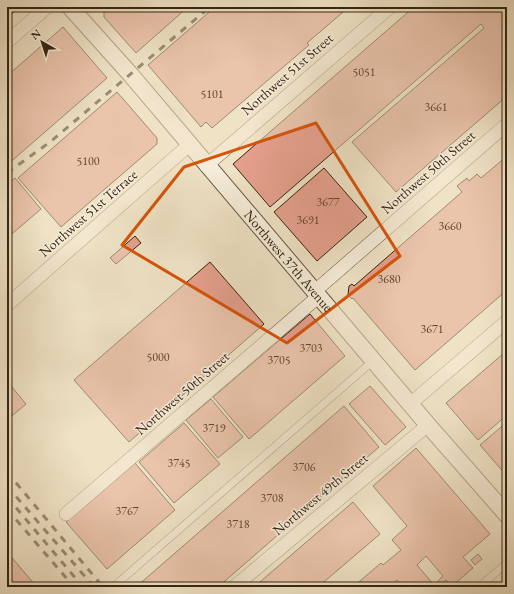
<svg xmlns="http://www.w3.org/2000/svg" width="514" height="594" font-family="'EB Garamond',serif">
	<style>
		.building { fill: #e5a08d; stroke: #352411; fill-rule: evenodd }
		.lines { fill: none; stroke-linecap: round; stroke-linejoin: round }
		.service-casing { stroke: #64543e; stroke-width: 8 }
		.minor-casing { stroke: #64543e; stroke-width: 14 }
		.tertiary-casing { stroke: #64543e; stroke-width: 18 }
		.service { stroke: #f5ecd9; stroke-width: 7 }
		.minor { stroke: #f5ecd9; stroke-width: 13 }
		.tertiary { stroke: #f5ecd9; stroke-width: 16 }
		.rail { stroke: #352411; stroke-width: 3; stroke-dasharray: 7 7; stroke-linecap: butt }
		.marked { fill: none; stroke: #d6540c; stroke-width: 3; stroke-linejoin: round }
		.labels { text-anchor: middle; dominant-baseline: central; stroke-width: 3; stroke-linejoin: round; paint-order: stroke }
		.number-label { font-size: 12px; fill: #614330 }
		.street-label { font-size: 14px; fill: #352411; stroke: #f5ecd9 }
	</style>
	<rect width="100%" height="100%" fill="#efe2c5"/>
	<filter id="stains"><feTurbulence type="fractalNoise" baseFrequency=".005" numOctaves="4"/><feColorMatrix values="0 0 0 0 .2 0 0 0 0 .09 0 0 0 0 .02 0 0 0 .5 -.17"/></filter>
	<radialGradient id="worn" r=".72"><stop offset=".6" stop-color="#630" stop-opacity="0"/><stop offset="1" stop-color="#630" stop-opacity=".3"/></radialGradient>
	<path class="building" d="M7,7H20L7,18Z
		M106,7H188L136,53L104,17V9Z
		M215,7H349L307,43L309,45L212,128L206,122L201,127L148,65Z
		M414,7H507V96L396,192L352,142L484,28L481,24L270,207L233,164Z
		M63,27L107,78L7,165V76Z
		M117,92L157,138V144L61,227L18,178Z
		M507,156V290L415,370L353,298L352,299L348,295L349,286L352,284L354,286L462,192L457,186L467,178L469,181L477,174L481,178Z
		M324,168L367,217L317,261L274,212Z
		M15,178L41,209L7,238V185Z
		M135,236L141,243L116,264L110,258Z
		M210,262L264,324L129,442L74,380Z
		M310,314L345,356L249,439L213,397Z
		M504,353L507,357V415L478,440L446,403Z
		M7,381L26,404L7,420Z
		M370,386L406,427L385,445L349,404Z
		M211,399L243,437L218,458L186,420Z
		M344,406L379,447L218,587H136Z
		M507,422V476L480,445Z
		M184,423L220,464L174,503L139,462Z
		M416,448L490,534L463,557L473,568L452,586L446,580L438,587H403L397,580L389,587H353L381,563L383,565L401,550L392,540L407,526L373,486ZM426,556L443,576L434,585L417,565Z
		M135,463L175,510L107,569L66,522Z
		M353,502L380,534L318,587H254Z
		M7,552L36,586L35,587H7Z
		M478,554L482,559L475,565L471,560Z
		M507,577V587H495Z"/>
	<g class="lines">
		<defs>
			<path id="service" d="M113,587L373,361
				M479,587L507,563"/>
			<path id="minor" d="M7,42L47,7
				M206,166L390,7
				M315,291L507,124
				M7,305L189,145
				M410,404L507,321
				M66,514L319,296
				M234,587L428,425"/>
			<g id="tertiary">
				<path id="s1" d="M70,7L131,75L428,425L507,515"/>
			</g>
		</defs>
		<use href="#service" class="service-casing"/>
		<use href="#minor" class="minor-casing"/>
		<use href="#tertiary" class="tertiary-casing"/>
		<use href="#service" class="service"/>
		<use href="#minor" class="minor"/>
		<use href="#tertiary" class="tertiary"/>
		<path class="rail" d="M7,173L50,142L210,7
			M7,472L103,587
			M7,486L94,587
			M7,497L83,587
			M7,509L74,587"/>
	</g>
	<path d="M0 0H514V594H0ZM316,123L400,256L287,343L122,245L184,167Z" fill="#efe2c5" fill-opacity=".55" fill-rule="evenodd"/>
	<path class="marked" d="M316,123L400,256L287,343L122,245L184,167Z"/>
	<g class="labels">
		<g class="number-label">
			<text x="364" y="72">5051</text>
			<text x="212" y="94">5101</text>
			<text x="436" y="107">3661</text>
			<text x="88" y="161">5100</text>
			<text x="328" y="202">3677</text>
			<text x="308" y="220">3691</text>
			<text x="450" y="226">3660</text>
			<text x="389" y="279">3680</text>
			<text x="432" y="329">3671</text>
			<text x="311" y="348">3703</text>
			<text x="158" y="357">5000</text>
			<text x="279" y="360">3705</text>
			<text x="214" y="428">3719</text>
			<text x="179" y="463">3745</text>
			<text x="304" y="467">3706</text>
			<text x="272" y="498">3708</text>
			<text x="127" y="511">3767</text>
			<text x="238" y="524">3718</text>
		</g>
		<g class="street-label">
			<text transform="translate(287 74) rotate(-41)">Northwest 51st Street</text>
			<text transform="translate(428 172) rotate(-41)">Northwest 50th Street</text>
			<text transform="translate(88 213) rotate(-41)">Northwest 51st Terrace</text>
			<text stroke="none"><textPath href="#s1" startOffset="335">Northwest 37th Avenue</textPath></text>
			<text transform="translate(182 393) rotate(-41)">Northwest 50th Street</text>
			<text transform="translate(320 494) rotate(-40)">Northwest 49th Street</text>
		</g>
	</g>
	<rect width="514" height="594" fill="none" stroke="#efe2c5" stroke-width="24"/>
	<rect x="8" y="8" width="498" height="578" fill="none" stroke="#352411" stroke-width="2"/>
	<rect x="12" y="12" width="490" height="570" fill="none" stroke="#352411"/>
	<g transform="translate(42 42) rotate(321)" stroke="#f5ecd9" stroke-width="3" paint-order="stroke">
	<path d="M0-3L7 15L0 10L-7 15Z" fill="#352411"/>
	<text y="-6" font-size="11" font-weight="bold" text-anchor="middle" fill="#352411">N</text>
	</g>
	<rect width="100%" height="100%" filter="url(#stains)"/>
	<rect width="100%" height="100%" fill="url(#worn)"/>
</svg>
